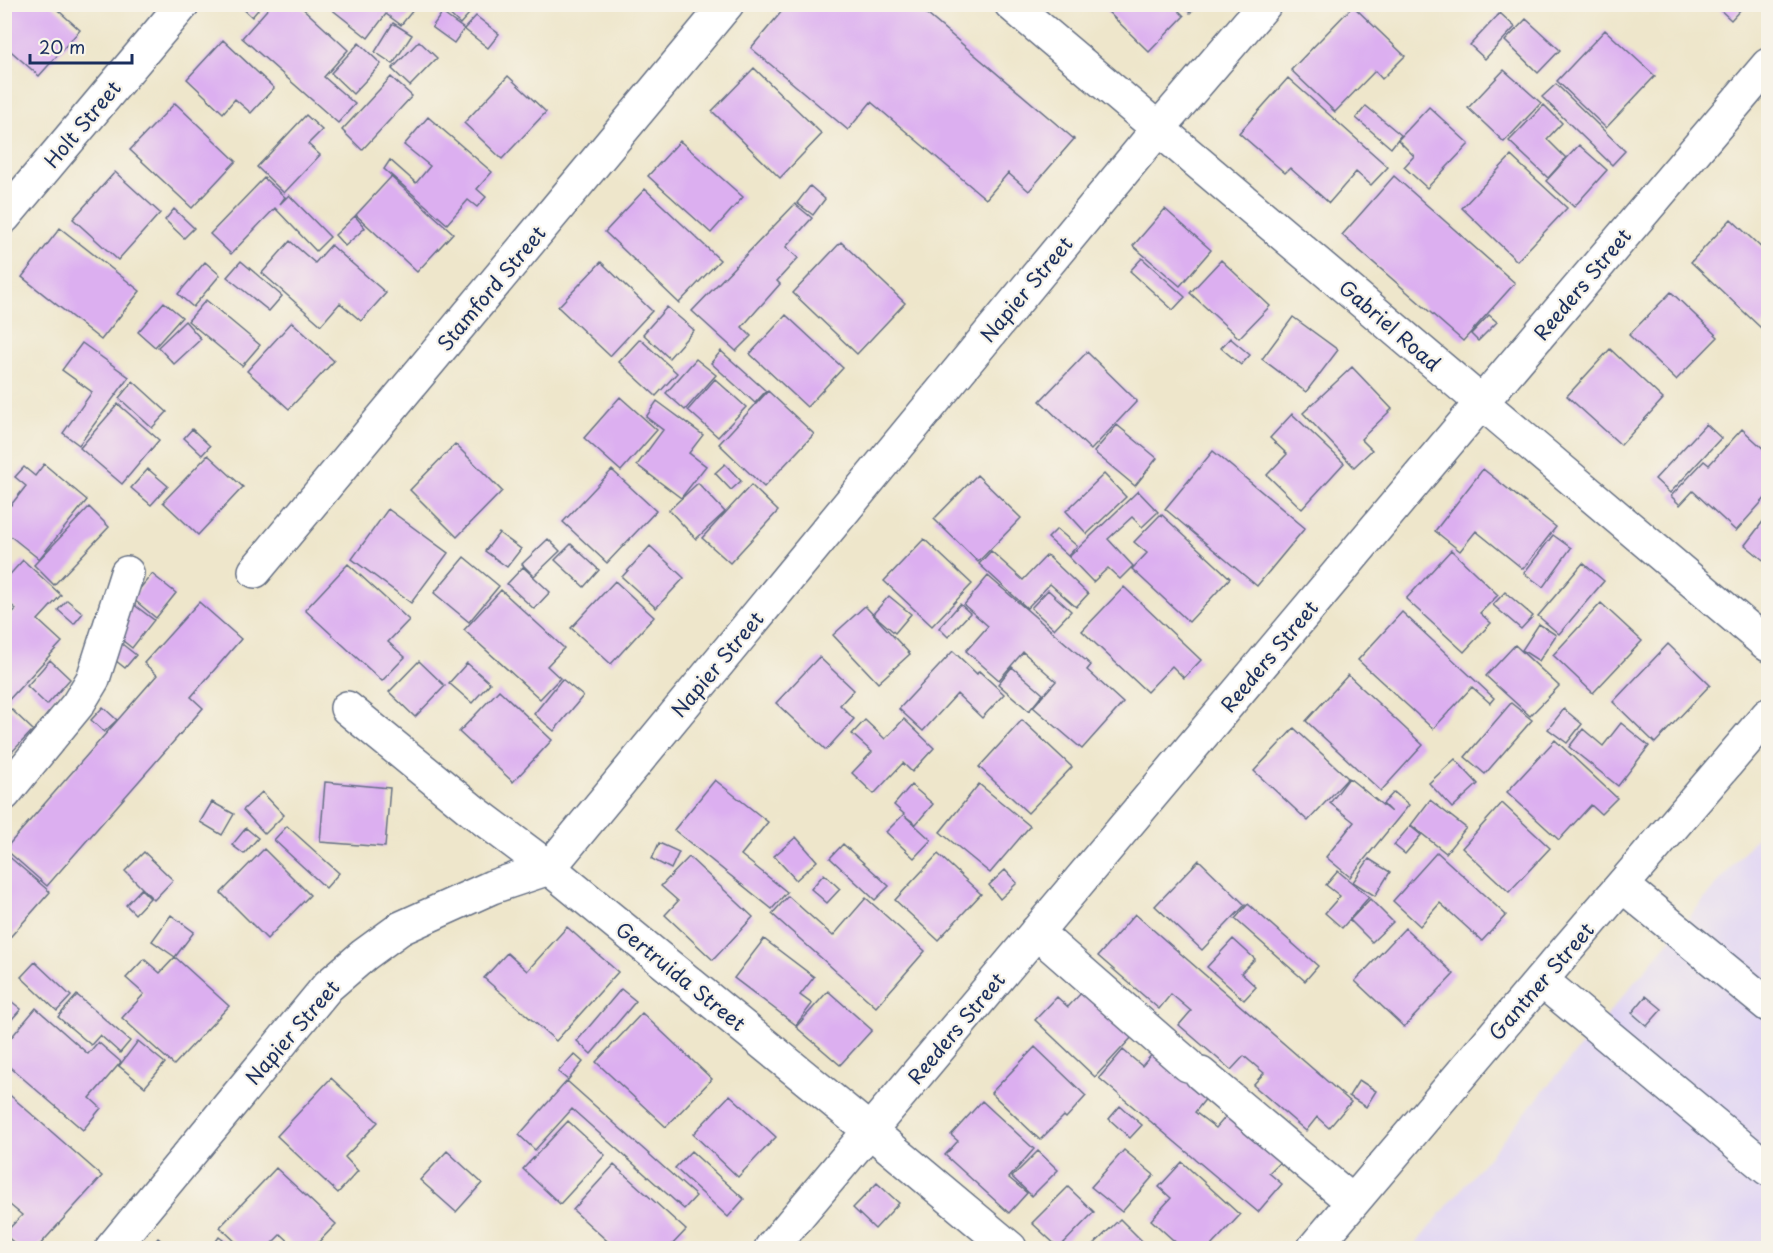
<svg xmlns="http://www.w3.org/2000/svg" width="1773" height="1253" font-family="'Playpen Sans',sans-serif">
	<style>
		.built { fill: #e0d4f4 }
		.building { fill: #dcaff0 }
		.lines { fill: none; stroke-linecap: round; stroke-linejoin: round }
		.minor-casing { stroke: #656f84; stroke-width: 36 }
		.minor { stroke: #fff; stroke-width: 33 }
		.labels { text-anchor: middle; dominant-baseline: central; stroke-width: 4.5; stroke-linejoin: round; paint-order: stroke }
		.street-label { font-size: 20px; fill: #1b2f5e; stroke: #f7f3e8 }
	</style>
	<rect width="100%" height="100%" fill="#f7f3e8"/>
	<filter id="ink" filterUnits="userSpaceOnUse"><feTurbulence type="fractalNoise" baseFrequency=".0167" numOctaves="2"/><feDisplacementMap in="SourceGraphic" scale="12" xChannelSelector="R" yChannelSelector="G"/><feConvolveMatrix kernelMatrix="1 2 1 2 8 2 1 2 1" color-interpolation-filters="sRGB"/></filter>
	<filter id="wash" filterUnits="userSpaceOnUse"><feTurbulence type="fractalNoise" baseFrequency=".008" numOctaves="4" result="noise"/><feDisplacementMap in="SourceGraphic" scale="24" xChannelSelector="R" yChannelSelector="G"/><feGaussianBlur stdDeviation="1.35" result="paint"/><feColorMatrix in="noise" values="0 0 0 0 0 0 0 0 0 0 0 0 0 0 0 0 0 1.4 0 .05"/><feComposite in="paint" operator="in"/></filter>
	<g filter="url(#wash)">
		<rect width="100%" height="100%" fill="#eee6cb"/>
		<path class="built" d="M1768,823V1248H1412Z"/>
		<g id="blocks">
			<path class="building" d="M4,4H51L80,30L39,76L4,45Z
				M238,4H263L252,17Z
				M272,4H298L348,50L324,77L355,104L338,123L242,38Z
				M325,4H418L401,25L386,14L368,38Z
				M446,4H478L460,24L443,8Z
				M788,4H915L1074,139L1029,191L1008,173L986,199L871,102L848,130L751,48Z
				M1100,4H1172L1184,16L1149,52Z
				M1182,4H1201L1190,13Z
				M1715,5H1739L1742,8L1731,20Z
				M1353,6L1405,56L1382,79L1375,71L1335,112L1291,70Z
				M442,13L464,29L454,43L432,27Z
				M1500,13L1515,27L1485,59L1470,45Z
				M476,16L499,34L488,48L464,29Z
				M1526,19L1560,50L1538,73L1505,41Z
				M393,23L412,35L393,64L375,52Z
				M1605,30L1655,76L1606,128L1557,81Z
				M223,40L274,88L251,113L235,99L223,113L187,79Z
				M419,41L437,58L410,86L392,69Z
				M359,43L381,64L353,94L331,73Z
				M754,68L822,134L780,178L712,111Z
				M1504,70L1541,103L1504,142L1468,108Z
				M508,76L546,112L502,159L464,123Z
				M391,77L412,96L362,150L342,130Z
				M1288,78L1388,167L1371,185L1356,172L1329,203L1290,168L1285,173L1239,133Z
				M1556,84L1625,151L1612,165L1542,97Z
				M175,103L236,161L192,208L130,150Z
				M1544,105L1562,123L1547,139L1566,158L1548,178L1509,141Z
				M1366,106L1401,135L1391,148L1356,118Z
				M1429,107L1469,144L1427,188L1404,167L1414,156L1398,140Z
				M306,115L322,130L308,144L320,155L284,193L257,167Z
				M428,117L492,172L477,189L486,197L477,207L468,200L447,224L384,169L390,160L416,183L430,166L404,145Z
				M680,141L743,197L711,233L648,176Z
				M1579,145L1607,170L1574,207L1546,181Z
				M1511,156L1567,208L1517,261L1462,208Z
				M115,172L160,213L118,260L73,219Z
				M1394,176L1515,283L1463,341L1342,235Z
				M391,177L453,233L417,272L356,215Z
				M264,178L285,197L280,204L289,195L330,237L316,251L275,208L231,254L210,234Z
				M810,186L825,199L813,215L797,203Z
				M645,189L720,260L679,303L605,232Z
				M795,204L812,218L786,247L798,258L777,281L780,284L742,327L751,336L736,351L692,311Z
				M174,209L194,228L184,238L165,220Z
				M1165,209L1211,250L1180,286L1133,246Z
				M355,216L365,228L345,246L335,235Z
				M1731,219L1768,254V320L1761,328L1691,262Z
				M60,228L140,291L101,340L22,277Z
				M290,241L315,263L331,245L386,293L361,321L340,303L321,325L262,273Z
				M841,242L905,303L857,354L793,293Z
				M1142,258L1185,297L1173,310L1130,271Z
				M1221,260L1270,306L1239,338L1190,293Z
				M241,261L282,296L269,311L227,277Z
				M205,262L220,275L193,307L178,294Z
				M601,262L652,311L610,356L558,307Z
				M1671,292L1718,337L1676,380L1629,335Z
				M206,300L260,345L242,366L188,321Z
				M164,302L182,317L155,347L138,332Z
				M667,307L694,330L669,358L643,334Z
				M786,315L843,368L807,407L750,354Z
				M1489,315L1497,322L1478,341L1471,334Z
				M1293,317L1338,350L1306,392L1262,359Z
				M185,321L201,339L174,364L158,347Z
				M292,322L334,361L289,409L247,371Z
				M1230,338L1250,355L1241,365L1221,348Z
				M640,339L677,373L656,396L619,362Z
				M82,343L129,377L79,445L63,433L92,392L62,370Z
				M1610,349L1663,399L1621,445L1567,396Z
				M721,351L766,391L755,403L711,363Z
				M1087,352L1137,401L1091,450L1040,401Z
				M696,359L716,375L685,410L666,393Z
				M1352,367L1392,409L1361,439L1372,450L1354,467L1303,413Z
				M715,379L746,407L718,437L688,410Z
				M133,381L167,412L152,428L119,398Z
				M768,391L814,434L764,487L719,444Z
				M620,397L657,430L621,471L584,438Z
				M657,401L703,435L689,453L706,466L681,498L637,465L663,430L646,417Z
				M118,404L159,440L122,484L80,448Z
				M1292,414L1344,463L1302,509L1267,475L1287,454L1270,438Z
				M1706,424L1721,438L1670,493L1655,479Z
				M1117,425L1157,458L1135,486L1094,452Z
				M192,429L210,446L202,455L184,438Z
				M1742,429L1768,453V495L1736,531L1693,491L1680,505L1671,496L1704,461L1709,465Z
				M455,444L502,491L457,537L410,490Z
				M1213,451L1305,528L1257,586L1165,509Z
				M208,455L243,487L198,535L163,502Z
				M44,464L87,500L39,559L4,531V500L11,505L26,486L15,477L24,467L35,476Z
				M725,464L741,481L731,490L715,473Z
				M148,469L168,486L151,505L131,488Z
				M1483,469L1556,527L1523,569L1476,531L1460,551L1435,531Z
				M612,470L656,511L607,563L563,522Z
				M1104,474L1126,497L1087,534L1066,511Z
				M977,475L1021,518L978,562L934,519Z
				M698,483L725,512L696,539L669,510Z
				M751,485L778,511L730,563L702,538Z
				M1138,491L1158,512L1142,527L1132,517L1108,539L1133,566L1120,579L1108,568L1093,582L1069,557Z
				M89,507L109,527L54,585L34,565Z
				M388,509L448,553L411,603L352,559Z
				M1161,514L1230,578L1189,622L1132,569L1147,553L1134,542Z
				M1768,515V564L1745,545Z
				M1057,529L1077,546L1068,556L1048,538Z
				M499,533L521,549L507,567L485,551Z
				M1553,535L1571,548L1543,587L1524,573Z
				M548,539L560,551L534,576L522,564Z
				M924,539L972,584L932,626L884,581Z
				M571,544L599,570L584,587L555,560Z
				M650,546L684,578L656,608L622,577Z
				M1451,550L1498,595L1480,613L1491,623L1464,652L1406,599Z
				M991,551L1023,580L1047,555L1088,594L1076,607L1050,584L1027,608L979,564Z
				M464,557L499,586L469,622L434,593Z
				M23,560L61,595L38,620L62,642L4,705V622L16,609L4,599V581Z
				M1583,563L1604,581L1559,634L1538,616Z
				M348,564L409,620L388,642L405,657L382,681L305,610Z
				M523,567L550,592L534,609L507,584Z
				M152,574L176,593L156,618L132,598Z
				M988,576L1091,665L1087,670L1123,703L1082,749L1033,707L1056,681L1023,652L999,680L966,651L988,626L964,605Z
				M615,581L654,617L611,664L571,628Z
				M1124,587L1201,660L1184,678L1172,666L1147,692L1082,631Z
				M501,590L564,648L547,666L560,678L540,699L464,630Z
				M1048,590L1071,611L1054,629L1031,608Z
				M1505,592L1533,616L1521,629L1493,605Z
				M889,596L911,614L895,633L873,614Z
				M67,600L83,613L74,624L58,610Z
				M199,602L241,639L191,697L203,708L47,886L5,849L157,675L144,663Z
				M1601,603L1642,641L1593,693L1553,655Z
				M133,604L154,620L132,648L112,632Z
				M960,604L970,613L948,637L939,628Z
				M865,606L910,654L878,683L833,635Z
				M1402,612L1494,698L1490,703L1472,687L1433,729L1358,660Z
				M1539,624L1556,635L1539,661L1522,650Z
				M117,640L136,655L125,668L106,653Z
				M1668,644L1710,685L1655,743L1613,702Z
				M1515,645L1559,686L1530,716L1486,676Z
				M953,651L977,674L979,671L1004,694L982,718L957,694L923,731L899,709Z
				M819,657L854,690L840,705L854,719L826,750L776,703Z
				M50,660L70,679L47,705L27,686Z
				M419,661L445,686L415,717L389,692Z
				M467,663L490,683L472,703L449,683Z
				M1012,667L1043,694L1029,711L998,684Z
				M1348,675L1423,745L1381,791L1306,721Z
				M562,679L583,696L554,731L534,714Z
				M499,690L552,740L513,782L459,732Z
				M1511,703L1532,720L1485,774L1465,757Z
				M103,707L117,720L104,732L91,720Z
				M11,709L33,730L11,753L4,746V716Z
				M1564,709L1582,724L1567,743L1548,729Z
				M904,719L934,748L912,772L903,763L874,794L852,773L872,752L852,734L865,720L885,739Z
				M1022,720L1072,767L1028,813L979,767Z
				M1621,723L1649,746L1618,786L1569,747L1583,729L1603,746Z
				M1294,728L1348,778L1308,821L1254,771Z
				M1555,740L1617,798L1601,814L1591,805L1559,840L1507,792Z
				M1455,759L1478,784L1452,808L1429,783Z
				M1349,778L1391,812L1383,804L1394,792L1409,805L1350,877L1326,857L1354,822L1330,803Z
				M715,780L768,822L741,855L787,892L772,909L674,830Z
				M325,782L390,788L385,847L320,842Z
				M979,784L1030,826L990,873L940,832Z
				M911,785L933,804L916,824L905,816L931,840L914,858L886,832L904,814L894,805Z
				M262,792L284,815L265,834L243,810Z
				M1430,800L1466,828L1446,853L1411,825Z
				M212,802L234,814L222,835L200,822Z
				M1502,803L1550,848L1509,892L1462,848Z
				M287,826L339,873L326,888L274,840Z
				M1410,826L1421,835L1405,854L1394,845Z
				M246,828L258,838L244,854L232,845Z
				M796,837L817,861L796,880L774,856Z
				M659,843L679,852L671,869L652,859Z
				M843,844L889,886L875,900L830,858Z
				M264,849L310,895L267,939L221,893Z
				M144,852L173,880L154,900L125,871Z
				M1437,852L1506,915L1482,941L1440,903L1420,926L1393,901Z
				M6,854L50,892L4,944V855Z
				M938,854L981,894L938,940L895,900Z
				M689,857L753,917L713,960L665,915L678,901L661,886Z
				M1369,859L1390,872L1375,896L1353,882Z
				M1199,860L1245,905L1202,950L1155,906Z
				M1005,870L1017,883L1000,899L989,885Z
				M1338,871L1369,897L1342,928L1325,913L1340,896L1326,885Z
				M824,874L840,889L827,903L811,889Z
				M141,889L150,898L135,914L126,905Z
				M788,896L833,936L866,898L925,951L876,1007L772,914Z
				M1370,899L1393,922L1372,942L1350,920Z
				M1248,904L1318,966L1305,981L1235,919Z
				M1135,914L1351,1102L1329,1128L1317,1117L1306,1131L1253,1085L1264,1073L1244,1056L1231,1070L1179,1025L1191,1011L1171,994L1159,1009L1098,956Z
				M171,915L194,932L175,957L229,1006L174,1065L122,1018L144,994L126,978L144,959L160,973L175,957L152,941Z
				M567,927L618,972L556,1041L484,978L507,953L527,971Z
				M1405,928L1454,974L1404,1027L1355,981Z
				M764,939L814,977L800,995L812,1004L796,1025L734,978Z
				M1233,939L1255,959L1241,973L1256,987L1244,1000L1207,967Z
				M35,962L71,996L57,1011L21,977Z
				M621,989L636,1001L591,1054L577,1041Z
				M1084,990L1133,1036L1095,1077L1035,1020L1057,997L1068,1007Z
				M828,991L872,1030L840,1065L796,1027Z
				M77,995L130,1041L120,1053L100,1035L91,1045L58,1017Z
				M1646,996L1662,1009L1647,1026L1632,1013Z
				M6,997L21,1009L4,1028V999Z
				M36,1008L88,1054L98,1042L121,1062L90,1098L101,1108L83,1130L4,1062V1046Z
				M642,1013L712,1079L666,1127L596,1062Z
				M138,1041L165,1063L145,1087L119,1066Z
				M1035,1047L1086,1096L1066,1118L1064,1116L1040,1140L991,1093Z
				M1123,1050L1142,1066L1154,1052L1207,1097L1195,1112L1216,1128L1228,1114L1282,1160L1269,1173L1282,1184L1258,1212L1099,1078Z
				M574,1054L583,1062L568,1080L558,1072Z
				M331,1078L378,1122L345,1157L358,1171L338,1193L277,1136Z
				M1359,1080L1376,1091L1366,1107L1349,1096Z
				M567,1081L696,1196L684,1209L572,1109L535,1150L519,1135Z
				M4,1090L102,1176L37,1248H20L4,1234L22,1215L4,1200V1143L6,1140L4,1139Z
				M730,1095L776,1137L738,1177L693,1134Z
				M982,1101L1034,1149L1009,1178L1027,1193L1009,1213L945,1155L958,1141L951,1135Z
				M1120,1106L1142,1125L1130,1138L1109,1119Z
				M568,1121L605,1155L560,1204L523,1169Z
				M1124,1150L1154,1175L1122,1212L1091,1187Z
				M447,1151L482,1183L456,1212L420,1180Z
				M691,1151L744,1199L728,1217L675,1168Z
				M1038,1151L1058,1170L1032,1196L1012,1177Z
				M1182,1162L1240,1215L1209,1248H1182L1151,1220L1171,1198L1159,1187Z
				M614,1165L686,1230L669,1248H615L573,1210Z
				M276,1168L336,1224L313,1248H296L281,1234L267,1248H242L220,1227Z
				M877,1183L899,1203L875,1229L853,1208Z
				M1068,1187L1094,1212L1059,1248L1032,1223Z
				M1120,1219L1149,1248H1090Z
				M219,1237L234,1248H211Z
				M158,1238L170,1248H150Z"/>
		</g>
	</g>
	<g filter="url(#ink)">
		<use href="#blocks" fill-opacity="0" stroke="#656f84" stroke-width="1.5"/>
		<g class="lines">
			<defs>
				<path id="minor" d="M1011,4L1768,645
					M4,217L183,4
					M255,571L727,4
					M347,708L473,811L549,868L869,1130L1010,1248
					M4,794L78,704L93,679L127,573
					M1623,886L1768,1005
					M1036,932L1188,1065
					M1541,980L1768,1169
					M1201,1074L1353,1202
					M112,1248L328,986L364,955L401,928L492,887L549,868L1159,128L1265,4
					M771,1248L1481,403L1768,65
					M1314,1248L1541,980L1768,715"/>
			</defs>
			<use href="#minor" class="minor-casing"/>
			<use href="#minor" class="minor"/>
		</g>
	</g>
	<g class="labels">
		<g class="street-label">
			<text transform="translate(82 124) rotate(-50)">Holt Street</text>
			<text transform="translate(1582 284) rotate(-50)">Reeders Street</text>
			<text transform="translate(491 288) rotate(-50)">Stamford Street</text>
			<text transform="translate(1026 289) rotate(-50)">Napier Street</text>
			<text transform="translate(1390 325) rotate(41)">Gabriel Road</text>
			<text transform="translate(1269 656) rotate(-50)">Reeders Street</text>
			<text transform="translate(717 664) rotate(-50)">Napier Street</text>
			<text transform="translate(681 976) rotate(39)">Gertruida Street</text>
			<text transform="translate(1541 981) rotate(-49)">Gantner Street</text>
			<text transform="translate(956 1028) rotate(-50)">Reeders Street</text>
			<text transform="translate(292 1032) rotate(-49)">Napier Street</text>
		</g>
	</g>
	<rect width="1773" height="1253" fill="none" stroke="#f7f3e8" stroke-width="24"/>
	<path d="M30 54v9h102v-9" fill="none" stroke="#1b2f5e" stroke-width="3"/>
	<text x="39" y="54" font-size="18" fill="#1b2f5e" stroke="#f7f3e8" stroke-width="4.5" paint-order="stroke">20 m</text>
</svg>
